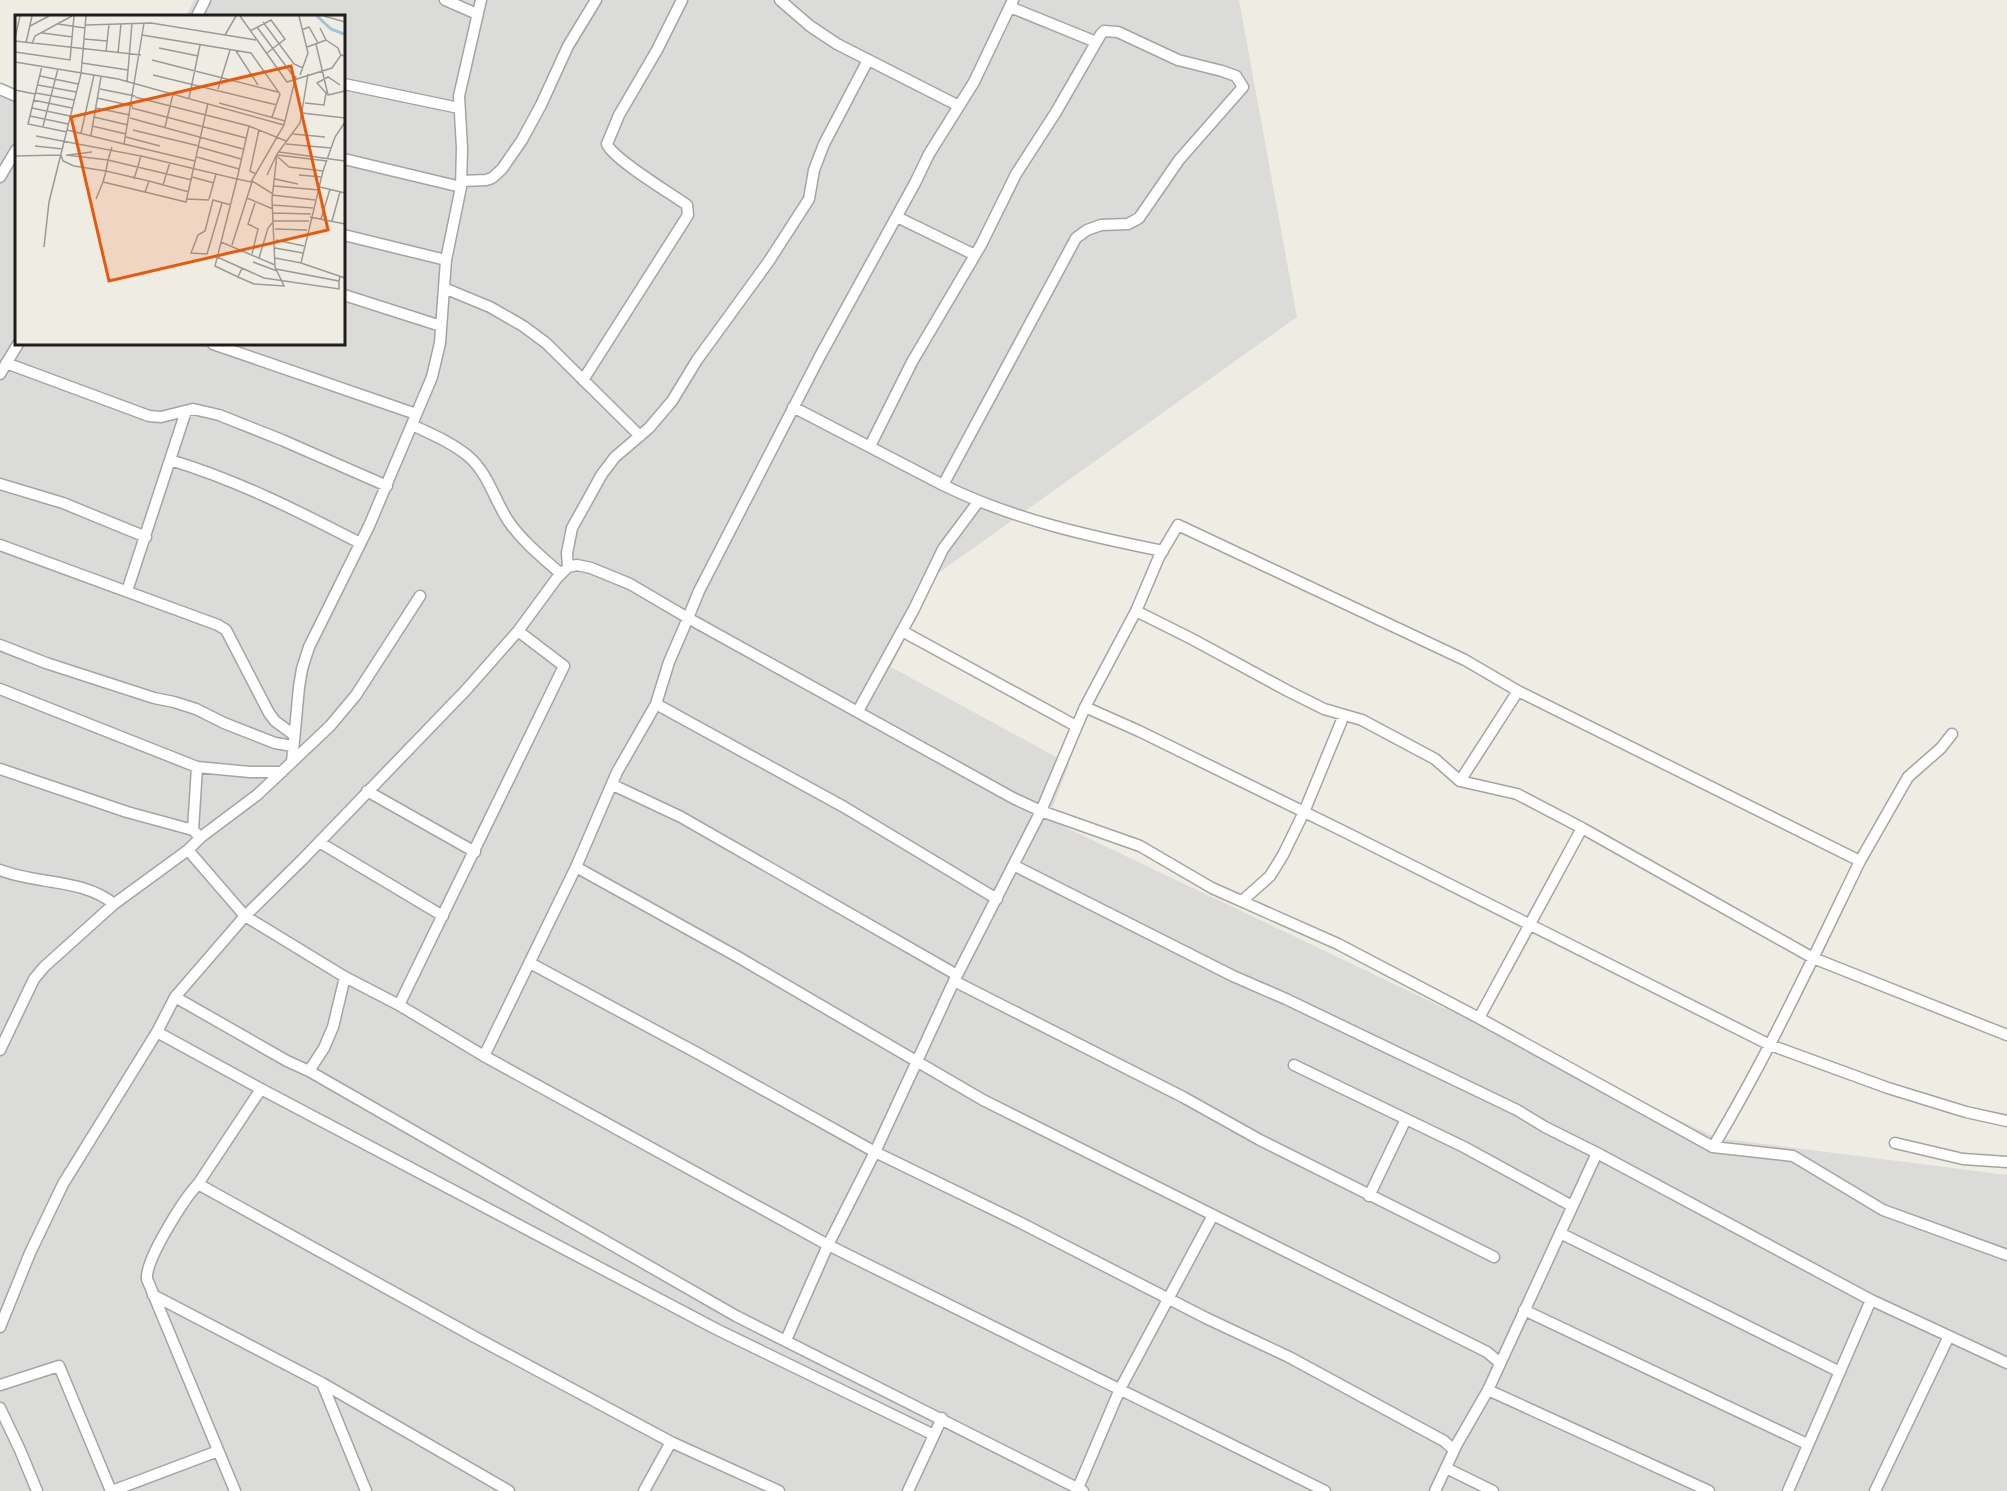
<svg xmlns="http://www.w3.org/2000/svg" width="2007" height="1491" font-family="Arial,sans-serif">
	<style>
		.residential { fill: #dbdbda }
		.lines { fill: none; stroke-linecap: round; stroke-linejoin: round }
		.street-casing { stroke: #a4a4a4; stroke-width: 13 }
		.street { stroke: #fff; stroke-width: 10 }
		.inset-river { fill: none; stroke: #a3c3dd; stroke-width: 3 }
		.inset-road { fill: none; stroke: #9b9a94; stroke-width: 1.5 }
		.view { fill: #e8590c; fill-opacity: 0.15; stroke: #e8590c; stroke-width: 3 }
		.inset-edge { fill: none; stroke: #1d1d1d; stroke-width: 3 }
	</style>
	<rect width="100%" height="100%" fill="#efede3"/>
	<path class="residential" d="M194,0H1239L1297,317L937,574L891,667L1069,764L1048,819L1717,1138L2007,1175V1491H0V89L16,96V344H344V16H186Z"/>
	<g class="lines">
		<defs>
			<path id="street" d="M445,0L477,14
				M780,0L810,26L837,44L959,106
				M1013,0L974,82L929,154L915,183L820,356L699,591L688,618L1013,798L1041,811L1140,846L1212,888L1338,944L1479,1018
				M1010,7L1096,42
				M197,16L205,0
				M344,84L459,108
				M0,89L16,96
				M344,159L461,187
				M0,177L16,150
				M462,181L486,180L492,178L502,169L522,140L541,105L568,46L596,0
				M897,217L975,255
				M344,235L446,260
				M444,288L490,307L523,326L546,343L640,436
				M344,295L441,326
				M213,344L416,414
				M6,363L149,416L161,417L193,409L219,415L282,440L387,486
				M0,374L18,344
				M583,380L688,215L687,205C670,193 613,159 607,144L619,115L657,50L682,0
				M793,407L943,485L1076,238L1087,230L1101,225L1128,224L1139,218L1179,160L1243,87L1236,76L1222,71L1178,60L1118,32L1104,31L1101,34L1056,112L1016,174L981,245L912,362L870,446
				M412,425C431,434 451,442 468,456C489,474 494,500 509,522C523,542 543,558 561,574
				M170,460C237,480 298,511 360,543
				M0,484L63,503L146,537
				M943,485C1012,519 1088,536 1163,551
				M0,545L218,625L226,630L269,713L275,721L294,735
				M568,567L567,553L572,528L602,474L615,457L649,428L672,401L697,360L769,261L809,199L814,170L824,144L868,60
				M127,591L186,411
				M1136,611L1192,639L1288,691L1324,709L1362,720L1435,759L1460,781
				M902,631L1076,726
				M0,645L46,663L154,698L174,702L196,709L224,723L275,743L293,746
				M0,689L197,767L250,772H282
				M656,704L844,807L997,899
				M1085,707L1139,731L1343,831L1770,1045L1888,1088L1966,1112L2007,1121
				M858,711L914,609L943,549L978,502
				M292,762L330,726L356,695L420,596
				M0,769L127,812L193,830
				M613,785L681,817L957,975
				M367,791L475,852
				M1582,828L1479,1018L1713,1147L1793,1156L1883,1210L2007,1255
				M197,834L193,830L197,767
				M319,842L443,916
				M188,850L245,916L345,977L399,1005L484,1056L828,1245L1325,1491
				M1860,861L1908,777L1941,748L1952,734
				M1015,866L1233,976L1286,999L1517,1110L1545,1127L1597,1153
				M576,867L738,957L983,1100L1487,1352L1500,1363
				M0,870C37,885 82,878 114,904
				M1242,901L1270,876L1283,855L1304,812L1344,715
				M530,963L699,1054L875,1152L1021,1223L1206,1318L1289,1357L1444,1441L1454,1450
				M954,981L1183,1097L1260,1140L1494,1257
				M175,997L287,1061L309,1071L736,1316L1083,1491
				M399,1005L564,666L518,631
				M157,1032L261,1089L716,1329L934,1435
				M0,1050L34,979L44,967L114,904L188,850L201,837L257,795L292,762L299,687L302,669L309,647L369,526L432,377L440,343L446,260L461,187L462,148L459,96L481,0
				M1294,1065L1464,1147L1572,1206
				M309,1071L324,1048L333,1027L345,977
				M1895,1143L1963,1159L2007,1162
				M1713,1147C1768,1055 1813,958 1860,861L1518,691L1460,781L1517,794L1582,828L1813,958L2007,1035
				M198,1184L473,1336L671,1442L779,1491
				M1369,1196L1406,1119
				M1560,1233L1840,1372
				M153,1295L322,1383L509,1491
				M1524,1310L1807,1444
				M0,1327L30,1253L63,1184L157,1032L175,997L245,916L302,860L466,690L518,631L557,578L568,567L577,565L591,568L630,584L688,618L669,662L656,704L617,772L576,867L484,1056
				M786,1340L828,1245L875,1152L954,981L1041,811L1085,707L1136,611L1159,557L1178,525L1465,660L1518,691
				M322,1383L366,1491
				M0,1385L59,1366L111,1491
				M1488,1390L1709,1491
				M0,1408L20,1450L37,1491
				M1446,1468L1493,1491
				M1078,1488L1120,1389L1213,1215
				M112,1491L218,1451
				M235,1491L147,1279C145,1260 184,1199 198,1184L261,1089
				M644,1491L671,1442
				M908,1491L942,1418
				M1435,1491L1457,1444L1488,1390L1597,1153L1871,1300L2007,1363
				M1788,1491L1871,1300
				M1875,1491L1949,1336"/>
		</defs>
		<use href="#street" class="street-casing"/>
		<use href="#street" class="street"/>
	</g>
	<g transform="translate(15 15)">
		<rect width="330" height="330" fill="#efede3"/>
		<path class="inset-river" d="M302,1L316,14L329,19"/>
		<path class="inset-road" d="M225,1L272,67L317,53L326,40L330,41M284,1L293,38L285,60M309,1L330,7M248,7L279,49L288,53M43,9L70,13M71,10L136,8L241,25M15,11L34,1M242,12L279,62M287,15L294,12L303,28L292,32M235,16L256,5L270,24L252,38M27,18L58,22M127,20L236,38L265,79L257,102M210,20L221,1M0,23L5,1M69,24L92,26M311,25L323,33L326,41M0,26L126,40M11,28L17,1M303,28L311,25L305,13M17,29L20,21L57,1M301,29L313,80L330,76M144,33L183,41M221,36L243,70M0,37L55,45L59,1M91,37L94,9M103,38L106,9M137,45L263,77M0,47L103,64L269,110M67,48L113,55M27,51L13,109L52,117M138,60L262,90M25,61L63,69M112,67L117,8M23,70L61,77M85,74L120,81M203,74L215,35M0,75L20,79M21,78L59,85M312,79L302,68L313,62L325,70M120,82L234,111L271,126M82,83L118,91M174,83L185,30M18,85L57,93M204,88L270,106M290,88L309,90L311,78M17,93L55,101M81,93L115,100M117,93L231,123M287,98L330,103M15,101L53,109M79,102L113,110M115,103L228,134M28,111L43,54M77,111L111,119M234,111L222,164L236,167L269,110L281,61M150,112L158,79M52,115L109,129L129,8M118,115L184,131M66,118L79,60M278,119L310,122M76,120L86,62M21,121L126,141L119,164M111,122L145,131M109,129L180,146M271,129L316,133M20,131L48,134M184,132L226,144M264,137L330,146M51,140L93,145L177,165M53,140L77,137M262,140L312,146M0,141L46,140L48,146L59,151L91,156L134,166L130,177L88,167L91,156L93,145L97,132M126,141L222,164L200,251L223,262M182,142L224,154M263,142L274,152L308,156M241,159L235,156L244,115M252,160L262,139M284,160L307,162M177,162L199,168M260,164L283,169M134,166L174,177M237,166L258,179M148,170L155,147M259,171L304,175M305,172L330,178M130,177L171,187L193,88M257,180L300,185M232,183L258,194M81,184L88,167M172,184L194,185M194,184L201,159M207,188L192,239L176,238L183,220L190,216L198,185L216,190M257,190L298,193M258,198L296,199M295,202L330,209M306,204L315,174M258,206H294M317,206L325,177M260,214L292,215M261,225L289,231M206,227L260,250M217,230L237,167M29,232L34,187L66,59L71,1M260,233L288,238M237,239L243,214L233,209L240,188M202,242L249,263L324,274V266M244,243L253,213L258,207M260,243L286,248L308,156L320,122L330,107M238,247L262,256M286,248L330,263M227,253L223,262L239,269L269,271L260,252L257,184L262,139L285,108L293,59M261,254L324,266L325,261"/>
		<path class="view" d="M276,51L313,215L94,266L56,102Z"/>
		<rect width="330" height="330" class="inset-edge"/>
	</g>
</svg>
